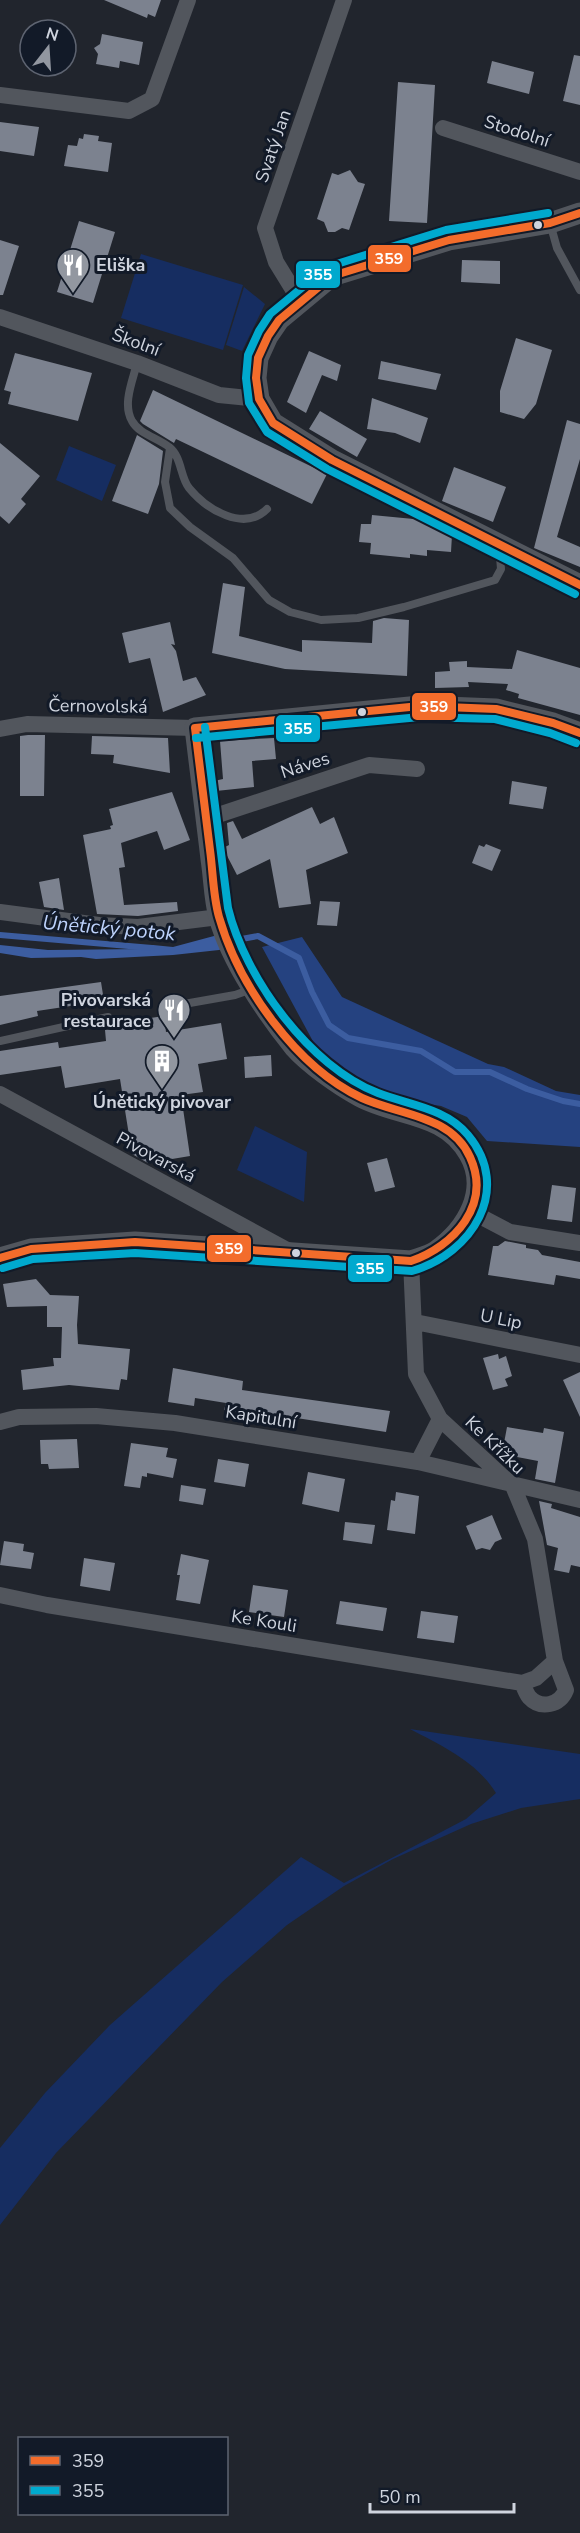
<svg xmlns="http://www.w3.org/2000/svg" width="580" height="2533" font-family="'Nunito Sans',sans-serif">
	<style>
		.green { fill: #162d61 }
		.forest { fill: #254280 }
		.water { fill: #3c5da0 }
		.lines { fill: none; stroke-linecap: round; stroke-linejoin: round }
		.stream { stroke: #3c5da0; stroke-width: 6 }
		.building { fill: #7c828f }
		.service { stroke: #52565d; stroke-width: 8 }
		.minor { stroke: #52565d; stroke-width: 16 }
		.tertiary { stroke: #52565d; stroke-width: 21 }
		.bus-1-casing { stroke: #121a28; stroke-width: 12 }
		.bus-2-casing { stroke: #121a28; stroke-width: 12 }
		.bus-1 { stroke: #f36c2b; stroke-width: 8 }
		.bus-2 { stroke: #00a9ce; stroke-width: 8 }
		.bus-dot { fill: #cfd4de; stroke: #121a28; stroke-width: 2 }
		.labels { text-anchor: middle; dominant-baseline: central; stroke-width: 6; stroke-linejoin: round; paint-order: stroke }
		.street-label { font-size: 18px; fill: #cfd4de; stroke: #121a28 }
		.poi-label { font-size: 18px; font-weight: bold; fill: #cfd4de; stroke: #121a28; text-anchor: start }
		.water-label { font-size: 20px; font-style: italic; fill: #bdd2fb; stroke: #121a28 }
		.line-badge { stroke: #121a28; stroke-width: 2 }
		.badge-label { font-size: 16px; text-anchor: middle; font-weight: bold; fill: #fff }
	</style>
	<rect width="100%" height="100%" fill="#21252d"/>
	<path class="green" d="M141,254L243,285L223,350L121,318Z
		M244,287L265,304L242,351L226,345Z
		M69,446L116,465L102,501L56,480Z
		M255,1126L307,1152L304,1202L237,1170Z
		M410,1729L580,1754V1799L521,1808L471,1824L393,1859L344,1886L287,1925L222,1982L56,2153L0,2225V2148L45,2093L110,2025L301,1857L344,1883L466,1819L496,1793C476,1761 442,1746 410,1729Z"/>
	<path class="forest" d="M302,937L342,997L488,1064L504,1067L556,1091L580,1095V1147L487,1141L467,1117L441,1106L389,1098L336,1065L315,1045L262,947Z"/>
	<path class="water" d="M240,929L245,942L219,950L173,955L96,959L81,957L31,958L0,953V945L48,950L143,949L153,945L173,947Z"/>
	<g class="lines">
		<path class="stream" d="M0,935L152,948
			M236,940L258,936L299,958L312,992L329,1025L348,1038L421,1051L455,1072H490L527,1089L563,1101L580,1104"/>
	</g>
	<path class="building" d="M104,0H161L155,17L148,14L147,18Z
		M102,34L143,42L139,65L120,61L119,68L96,64L98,54L94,48L100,44Z
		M574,55L580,56V105L563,101Z
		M492,61L534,72L529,94L487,83Z
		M398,82L435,85L427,223L389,221Z
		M0,122L39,127L34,156L0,151Z
		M84,134L99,136L98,141L112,143L108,172L64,166L68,145L77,146L79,138L83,139Z
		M350,170L358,182L365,184L349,230L342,228L335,232H328L324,222L317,219L332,173L338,175Z
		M79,221L115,232L93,303L57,292Z
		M0,240L19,246L3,295H0Z
		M462,260L500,261V284L461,282Z
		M516,338L552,350L536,404L524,419L500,412V391Z
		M309,351L341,365L337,381L322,375L306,413L287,402Z
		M15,353L92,373L78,421L8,404L11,392L4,390Z
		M381,361L441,374L436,390L378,379Z
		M153,390L327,474L312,504L176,439L174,443L143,424L140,421Z
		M372,398L428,418L420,443L395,433L367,429Z
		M320,411L367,439L357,457L309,429Z
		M567,420L580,424V459L557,537L580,547V567L534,548Z
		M137,435L163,451L159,484L148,514L112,501Z
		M0,443L40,476L21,499L26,504L9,524L0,516Z
		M454,467L506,487L493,522L442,501Z
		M372,515L424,520L452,535L451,552L427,550V556L410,554V558L370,554L371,543L359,542L361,524H371Z
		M223,583L245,587L239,636L302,652V640L372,643L373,621L384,618L409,620L407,676L285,669L212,653Z
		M170,622L175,645L171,644L176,651L183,681L196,677L206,695L163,712L150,658L129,663L122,633Z
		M517,650L580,668V715L518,698L519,694L506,690L508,684L468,682L469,687L435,688V672L450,671L449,662L467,661V667L512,669Z
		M28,735H45L44,796H20V736Z
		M92,736L168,738L170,773L113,763L114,755L91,754Z
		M274,738L276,759L252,761L254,787L216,791L214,781L223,779L220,741Z
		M512,781L547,787L543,809L509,804Z
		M172,792L190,840L164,850L157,831L121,843L125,867L119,868L124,905L177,902L178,911L138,916L97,914L83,835L111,829L110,826L113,825L109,809Z
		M312,807L320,824L334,817L348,853L306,870L311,904L279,908L270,859L237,875L223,848L229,845L227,823L233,821L242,839Z
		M486,844L501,850L492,871L472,863L479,845L484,847Z
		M59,878L64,910L44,907L39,882Z
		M320,901L340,902L337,926L317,925Z
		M101,982L104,1001L37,1011L38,1016L0,1025V996Z
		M164,1016L166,1032L221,1023L227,1059L198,1064L203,1092L181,1095L190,1156L148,1163L132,1154L120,1079L65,1088L61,1066L0,1075V1051L58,1042L59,1048L106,1041L105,1030L138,1025L137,1020Z
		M271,1055L272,1076L245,1078L244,1057Z
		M387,1158L395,1187L375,1192L367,1163Z
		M552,1185L576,1188L572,1222L547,1219Z
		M505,1241L526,1245V1248L538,1250L542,1255L580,1262V1279L556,1275L554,1285L488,1275L493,1246H498Z
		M36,1279L50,1295L79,1296L77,1325L78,1344L130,1349L127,1380L121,1379L119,1390L69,1385L23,1390L21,1370L54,1366L53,1358H61L62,1327H47V1306L7,1307L3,1284Z
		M498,1354L499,1359L506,1356L512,1376L505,1379L508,1386L493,1390L483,1358Z
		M173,1368L243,1381L242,1390L390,1411L386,1432L271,1414V1417L224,1410L226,1403L195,1398L194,1406L168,1402Z
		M580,1372V1417L563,1380Z
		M507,1427L543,1433L544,1428L564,1432L555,1483L535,1479L538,1461L502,1454Z
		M77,1439L79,1468L49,1469L48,1464H41L40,1440Z
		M131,1443L168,1448L166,1457L177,1459L173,1478L147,1473V1477L142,1476L140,1488L124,1486Z
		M218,1459L249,1464L245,1487L214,1482Z
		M308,1472L345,1479L339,1512L302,1504Z
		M181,1485L206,1489L203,1505L179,1501Z
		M396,1492L419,1496L415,1534L387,1530L391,1500L395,1501Z
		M539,1501L552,1504L551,1508L580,1517V1567L571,1565L569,1573L554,1570L558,1548L547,1545Z
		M492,1515L502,1539L495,1542L490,1550L482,1548L476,1550L466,1526Z
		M345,1522L375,1525L372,1544L343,1540Z
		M4,1541L24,1544L23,1551L34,1553L31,1569L0,1565Z
		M181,1554L209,1560L200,1604L176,1600L180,1575H177Z
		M84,1558L115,1563L110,1591L80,1586Z
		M253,1585L288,1590L284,1617L249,1612Z
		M340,1601L387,1608L383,1631L336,1624Z
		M421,1611L458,1616L454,1643L417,1638Z"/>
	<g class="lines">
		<path class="service" d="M550,223L557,248L580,290
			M137,363C133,380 122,404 132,421C139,434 158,438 169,447C182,457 180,477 189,488C207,510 244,532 267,509
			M170,448L165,482L170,508L190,527L233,558L269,600L290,612L321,620L358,618L404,607L495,580L501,569L499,545
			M167,1007L235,995L252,989
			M0,1041L108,1017"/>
		<path class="minor" d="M0,95L129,111L152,99L188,0
			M443,128L580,172
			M300,301L276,262L265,228L344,0
			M0,317L137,363L219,395L259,399
			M0,729L27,724L195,728
			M206,819L369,765L417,769
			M0,912L99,925L138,927L219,917
			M0,1094L289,1251
			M472,1212L510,1232L580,1243
			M415,1322L580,1355
			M0,1422L19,1417L96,1416L175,1423L418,1462L580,1500
			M418,1462L440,1419
			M0,1595L47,1605L522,1683C524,1687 526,1693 529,1697C541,1710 560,1705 566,1690L555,1661L535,1539L513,1486L440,1419L416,1374L411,1261
			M522,1683L536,1678L555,1661"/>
		<path class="tertiary" d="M580,213L550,223L449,240L332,276L279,320L268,336L258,358L256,378L259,399L273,423L332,460L580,585
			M0,1258L31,1249L135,1242L411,1261C419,1258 429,1256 436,1251C467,1229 490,1190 469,1154C445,1111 397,1117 359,1096C339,1085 309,1064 294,1047C266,1012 231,961 219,917C214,899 214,878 211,859C206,815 200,771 195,728L420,706L496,709L553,723L580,733"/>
		<defs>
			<path id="bus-1" d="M580,213L550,223L449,240L332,276L279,320L268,336L258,358L256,378L259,399L273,423L332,460L580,585
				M195,728L420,706L496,709L553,723L580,733
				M0,1258L31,1249L135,1242L411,1261C454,1246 492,1205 470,1157C451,1115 399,1115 362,1098C296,1067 239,986 219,917C213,896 213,872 210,850C205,809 200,769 195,728"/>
			<path id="bus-2" d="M548,213L446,230L327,267L270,314L259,331L248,355L246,378L249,403L267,432L327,469L575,594
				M196,738L420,717L495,719L550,733L576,743
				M3,1268L33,1259L135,1253L412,1271C472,1254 513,1189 468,1135C446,1108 409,1105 378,1093C310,1067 245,978 228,908L205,727"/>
		</defs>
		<use href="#bus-1" class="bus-1-casing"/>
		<use href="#bus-2" class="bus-2-casing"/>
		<use href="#bus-1" class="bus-1"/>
		<use href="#bus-2" class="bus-2"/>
	</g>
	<defs>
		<symbol id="restaurant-pin" viewBox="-11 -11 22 30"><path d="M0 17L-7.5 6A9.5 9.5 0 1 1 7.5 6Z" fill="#9297a0" stroke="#121a28"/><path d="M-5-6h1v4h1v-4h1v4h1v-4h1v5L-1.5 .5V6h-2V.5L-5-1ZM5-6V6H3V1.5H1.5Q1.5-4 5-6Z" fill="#fff"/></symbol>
		<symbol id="building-pin" viewBox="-11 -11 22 30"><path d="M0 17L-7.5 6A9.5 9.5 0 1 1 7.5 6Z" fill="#9297a0" stroke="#121a28"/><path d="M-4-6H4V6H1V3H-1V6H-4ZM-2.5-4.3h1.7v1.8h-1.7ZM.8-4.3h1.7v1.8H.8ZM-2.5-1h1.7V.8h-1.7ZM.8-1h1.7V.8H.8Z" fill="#fff"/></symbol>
	</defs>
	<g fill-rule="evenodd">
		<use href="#restaurant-pin" x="54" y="246" width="38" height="52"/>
		<use href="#restaurant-pin" x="155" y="991" width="38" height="52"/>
		<use href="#building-pin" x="143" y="1042" width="38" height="52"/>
	</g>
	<g class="bus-dot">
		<circle cx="538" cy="225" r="5"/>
		<circle cx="362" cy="712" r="5"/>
		<circle cx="296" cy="1253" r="5"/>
	</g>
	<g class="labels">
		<g class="street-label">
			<text transform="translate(517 131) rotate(18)">Stodolní</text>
			<text transform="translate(273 146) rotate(-71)">Svatý Jan</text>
			<text transform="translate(136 342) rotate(20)">Školní</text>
			<text transform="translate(98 706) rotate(1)">Černovolská</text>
			<text transform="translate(305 765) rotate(-18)">Náves</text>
			<text transform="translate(156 1157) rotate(28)">Pivovarská</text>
			<text transform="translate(501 1319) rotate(11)">U Lip</text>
			<text transform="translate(261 1417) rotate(9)">Kapitulní</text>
			<text transform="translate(495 1445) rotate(44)">Ke Křížku</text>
			<text transform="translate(264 1621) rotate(9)">Ke Kouli</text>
		</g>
		<g class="poi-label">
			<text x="96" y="265">Eliška</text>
			<text x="151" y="1000" text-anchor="end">Pivovarská<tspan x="151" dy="21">restaurace</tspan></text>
			<text x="162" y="1102" text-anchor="middle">Únětický pivovar</text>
		</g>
		<g class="water-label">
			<text transform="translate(109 928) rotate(5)">Únětický potok</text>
		</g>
	</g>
	<g class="line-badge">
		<rect x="367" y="244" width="45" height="29" rx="6" fill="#f36c2b"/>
		<rect x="295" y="260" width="46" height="29" rx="6" fill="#00a9ce"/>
		<rect x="411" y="692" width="46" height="29" rx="6" fill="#f36c2b"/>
		<rect x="275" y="714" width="46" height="29" rx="6" fill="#00a9ce"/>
		<rect x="206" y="1234" width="46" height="29" rx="6" fill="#f36c2b"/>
		<rect x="347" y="1254" width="46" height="29" rx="6" fill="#00a9ce"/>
	</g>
	<g class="badge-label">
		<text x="389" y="264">359</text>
		<text x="318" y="280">355</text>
		<text x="434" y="712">359</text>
		<text x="298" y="734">355</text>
		<text x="229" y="1254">359</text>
		<text x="370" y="1274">355</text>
	</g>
	<rect x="18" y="2437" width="210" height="78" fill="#121a28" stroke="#5e6471" stroke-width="1.5"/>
	<rect x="30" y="2456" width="30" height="9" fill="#f36c2b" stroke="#5e6471" stroke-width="1.5"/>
	<text x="72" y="2467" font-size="18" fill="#cfd4de">359</text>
	<rect x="30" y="2486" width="30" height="9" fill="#00a9ce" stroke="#5e6471" stroke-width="1.5"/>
	<text x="72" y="2497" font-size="18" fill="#cfd4de">355</text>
	<g transform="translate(48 48) rotate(17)"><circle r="28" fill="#121a28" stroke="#5e6471" stroke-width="1.5"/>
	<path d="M0-4.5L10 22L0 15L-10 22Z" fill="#9297a0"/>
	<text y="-9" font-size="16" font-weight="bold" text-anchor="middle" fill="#cfd4de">N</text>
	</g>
	<path d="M370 2503v9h144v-9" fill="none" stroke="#cfd4de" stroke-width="3"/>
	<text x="379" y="2503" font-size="18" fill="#cfd4de" stroke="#121a28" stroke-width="4.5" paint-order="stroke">50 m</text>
</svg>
